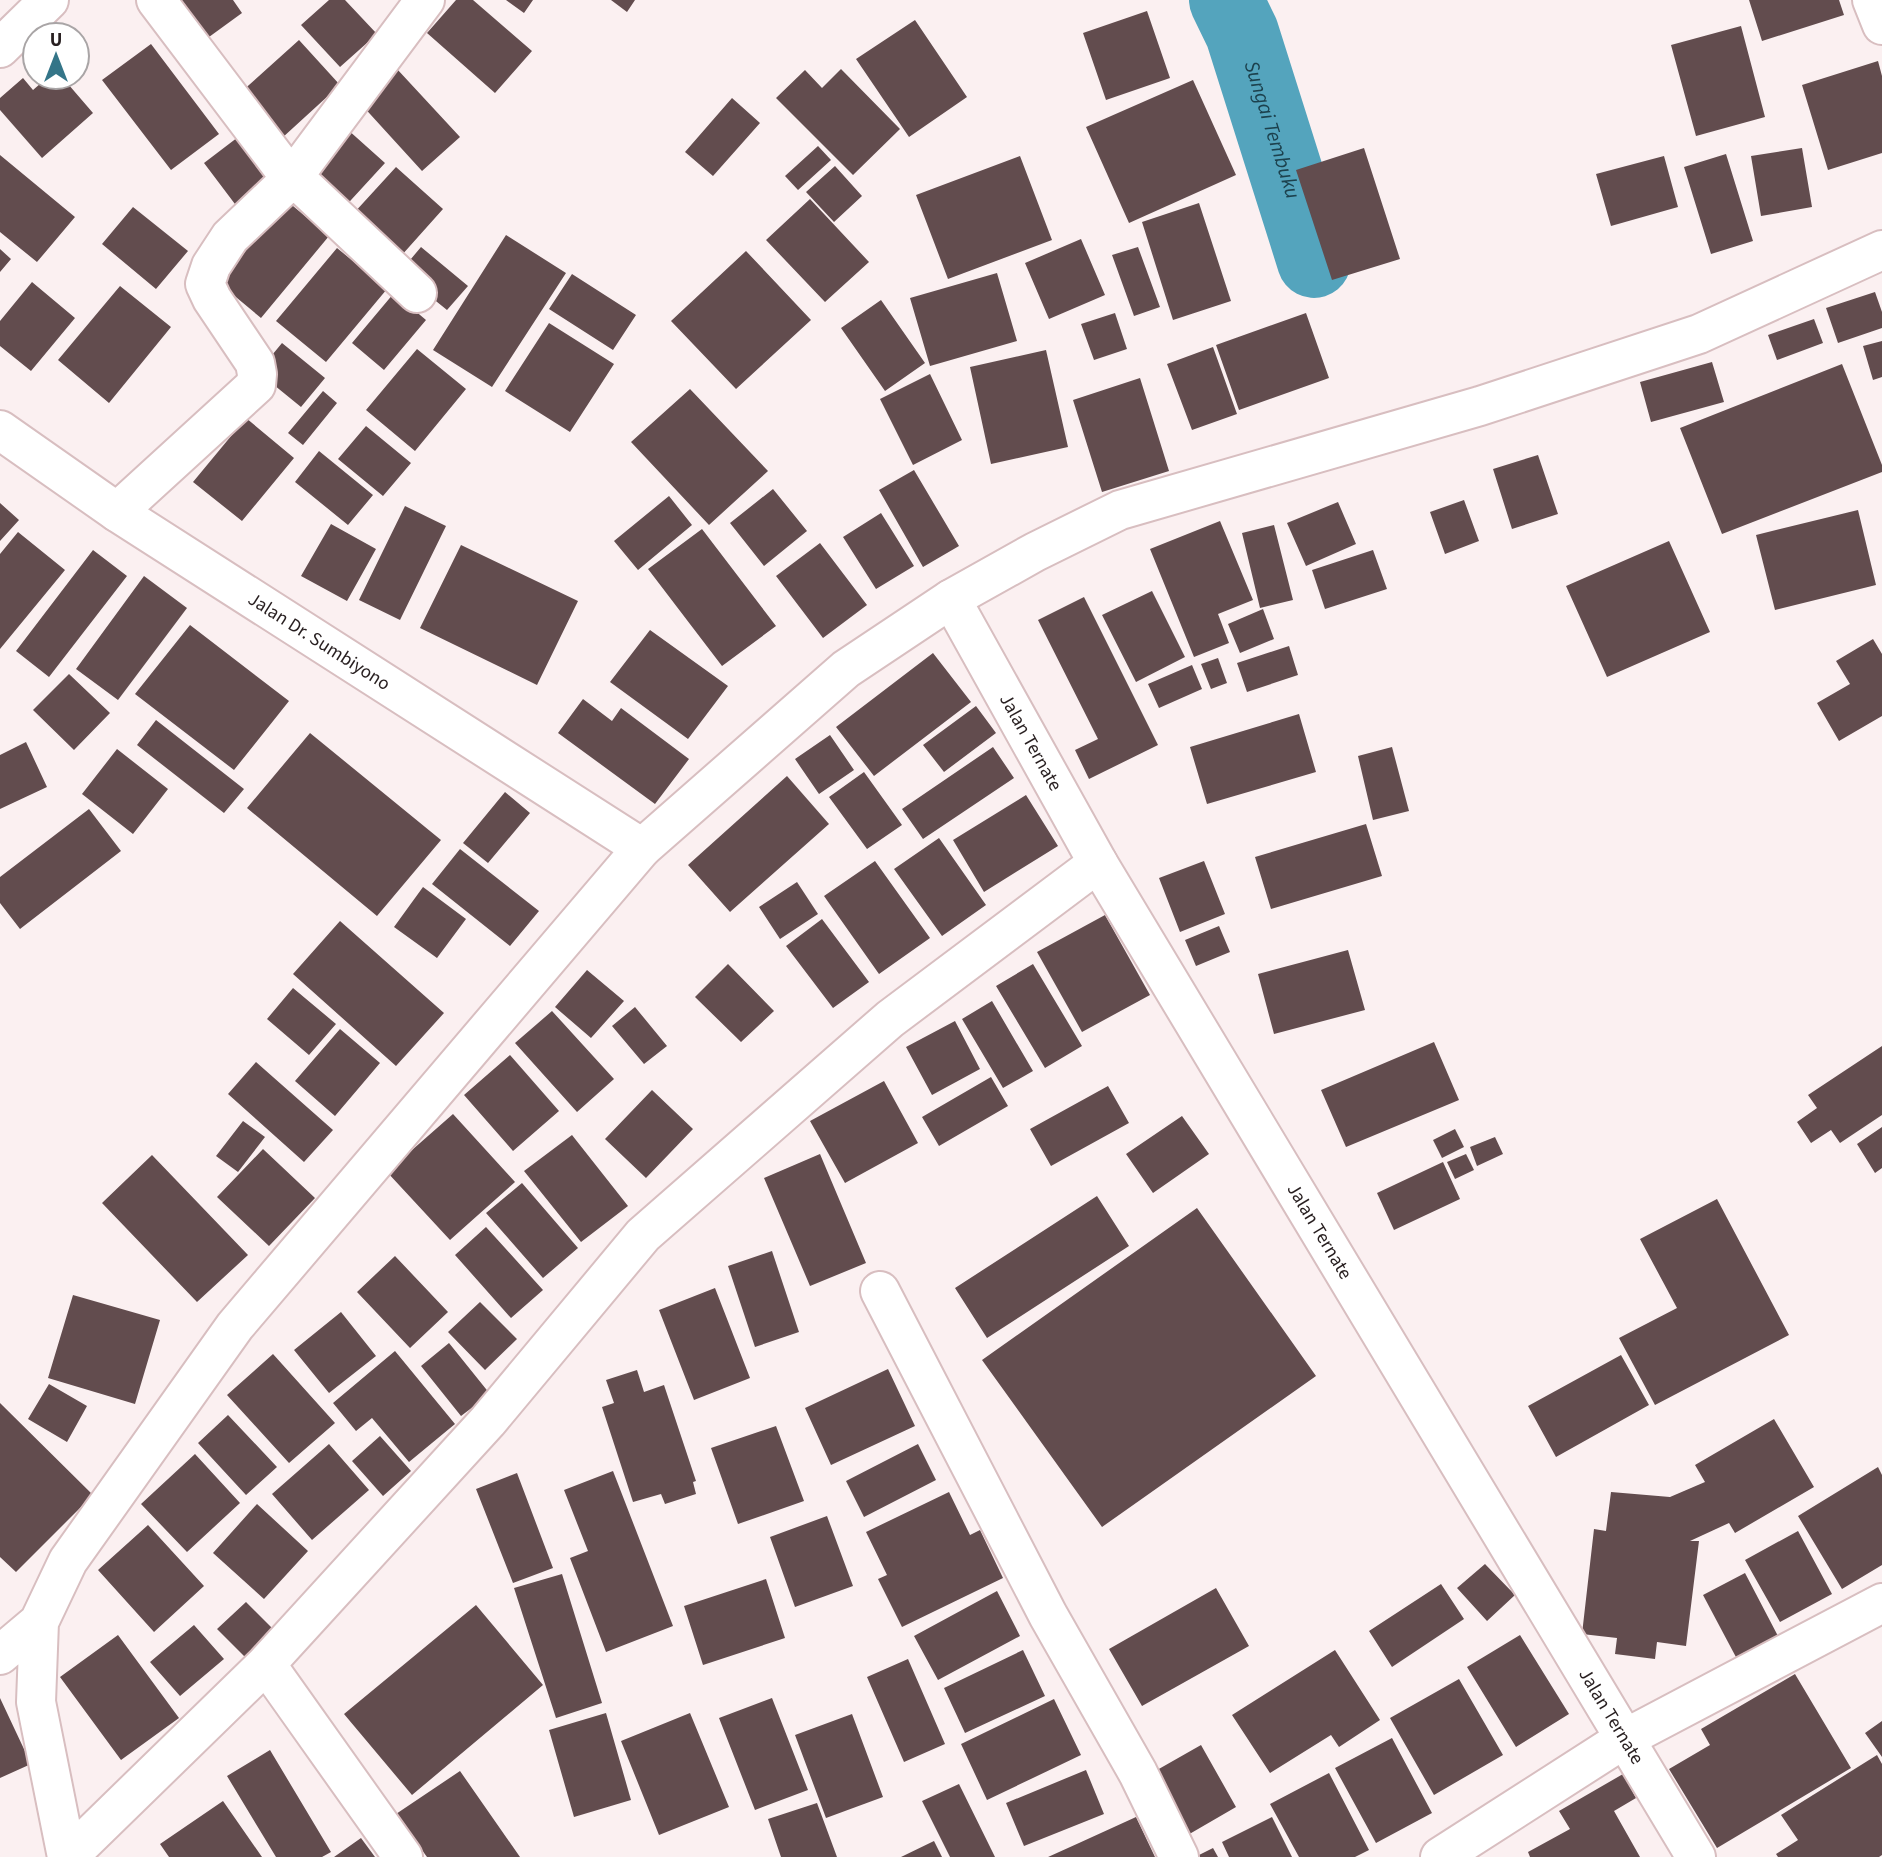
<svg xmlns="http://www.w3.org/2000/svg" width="1882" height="1857" font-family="'Source Sans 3',sans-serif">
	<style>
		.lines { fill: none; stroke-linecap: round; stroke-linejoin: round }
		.river { stroke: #54a4bd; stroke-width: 74 }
		.building { fill: #624c4e }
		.street-casing { stroke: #d8bec0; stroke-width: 42 }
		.secondary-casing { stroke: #d8bec0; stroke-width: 42 }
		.street { stroke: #fff; stroke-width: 38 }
		.secondary { stroke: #fff; stroke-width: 38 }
		.labels { text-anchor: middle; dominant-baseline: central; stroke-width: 7; stroke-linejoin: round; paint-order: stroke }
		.street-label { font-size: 19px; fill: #281f20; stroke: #fff }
		.water-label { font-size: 21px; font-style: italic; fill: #1c414d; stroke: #fff }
	</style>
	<rect width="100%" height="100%" fill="#fbf0f1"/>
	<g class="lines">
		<path class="river" id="s1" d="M1226,0L1242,33L1314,261"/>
	</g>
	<path class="building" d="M164,0H233L242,13L198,45Z
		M329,0H345L377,34L340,67L301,25Z
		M456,0H473L532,51L495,93L427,33Z
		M506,0H533L524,13Z
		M611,0H635L627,12Z
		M1749,0H1839L1844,15L1762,41Z
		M1147,11L1170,78L1106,100L1083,33Z
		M915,20L967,97L909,137L856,59Z
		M1741,26L1765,117L1696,136L1671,45Z
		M299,40L340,85L282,138L240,93Z
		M151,44L219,134L171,170L102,80Z
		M1878,61L1882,76V153L1828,170L1802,85Z
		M397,69L460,137L422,171L360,103Z
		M841,69L900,129L853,175L776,98L805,70L822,88Z
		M48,77H62L93,113L42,158L0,110V98L23,78L33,90Z
		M1193,80L1236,175L1129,223L1086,127Z
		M732,98L760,123L713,176L685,152Z
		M347,129L385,163L340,212L302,178Z
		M246,131L286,185L244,216L204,163Z
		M818,146L831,160L798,190L785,176Z
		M1364,148L1400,259L1332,280L1296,170Z
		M1802,148L1812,207L1761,216L1751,156Z
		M1726,154L1753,241L1711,254L1684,167Z
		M0,155L75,217L37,262L0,232Z
		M1020,156L1052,240L948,279L916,195Z
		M1664,156L1678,207L1611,226L1596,174Z
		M835,166L862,196L834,222L806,192Z
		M396,167L443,209L401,256L353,214Z
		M810,199L869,262L825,302L766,240Z
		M287,201L329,236L261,318L219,283Z
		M1199,203L1231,301L1173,320L1142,222Z
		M133,207L188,251L156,289L102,244Z
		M506,235L566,273L492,387L433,350Z
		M1081,239L1105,295L1049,319L1025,263Z
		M421,247L468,286L447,310L400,272Z
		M1138,247L1160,307L1134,316L1112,255Z
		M337,248L387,289L326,362L276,321Z
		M0,249L11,259L0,272Z
		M746,251L811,320L736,389L671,321Z
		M997,273L1017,341L930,366L910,298Z
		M572,274L636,315L613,350L549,309Z
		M32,282L75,318L31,371L0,346V321Z
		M120,286L171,327L109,403L58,360Z
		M1875,292L1882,312V328L1838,343L1826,308Z
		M394,293L426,320L384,370L352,343Z
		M881,300L925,363L885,391L841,328Z
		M1115,313L1127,349L1094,360L1081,324Z
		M1306,313L1329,378L1239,410L1216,345Z
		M1814,319L1823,343L1777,360L1768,335Z
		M549,323L614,364L570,432L505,391Z
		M1882,341V377L1873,380L1863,346Z
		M282,343L325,378L301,407L258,372Z
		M1213,347L1237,414L1192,430L1167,364Z
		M417,349L466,389L415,451L366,410Z
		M1046,350L1068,447L991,464L970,367Z
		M1712,362L1724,402L1651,422L1640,382Z
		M1842,364L1882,465V472L1722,534L1680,428Z
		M930,374L962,440L913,465L880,399Z
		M1140,378L1169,471L1102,492L1073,400Z
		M690,389L768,471L709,525L631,442Z
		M323,391L337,403L303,445L288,433Z
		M246,418L294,458L242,521L193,482Z
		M366,426L411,463L383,496L338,459Z
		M319,451L373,495L348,525L295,482Z
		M1538,455L1558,514L1512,529L1493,469Z
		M914,470L959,546L923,567L879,490Z
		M773,489L807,531L764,566L730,523Z
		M669,496L692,525L638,570L614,541Z
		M1464,500L1479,541L1445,554L1430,512Z
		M1338,502L1356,544L1306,566L1287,523Z
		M0,503L19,520L0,541Z
		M405,506L446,526L400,620L359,600Z
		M1858,510L1876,585L1775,610L1756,535Z
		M881,513L914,566L876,589L843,537Z
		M1220,521L1253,600L1218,614L1229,643L1194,657L1150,549Z
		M331,524L376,549L347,601L301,576Z
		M1274,525L1293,600L1260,608L1242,533Z
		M702,529L776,626L722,666L648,569Z
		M18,532L65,570L0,649V554Z
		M1669,541L1710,632L1607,677L1566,586Z
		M820,543L867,605L823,638L776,576Z
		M461,545L578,601L537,685L420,628Z
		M93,550L127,576L49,677L16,651Z
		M1373,550L1387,589L1325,609L1312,570Z
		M144,576L187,608L118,700L76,669Z
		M1152,591L1185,657L1136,682L1102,615Z
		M1084,597L1158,745L1089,779L1075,750L1098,739L1038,620Z
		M1263,609L1274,639L1240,653L1228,624Z
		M190,625L289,701L234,770L135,694Z
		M650,630L728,686L688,739L610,682Z
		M1873,639L1882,654V716L1839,741L1817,703L1850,684L1836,661Z
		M1289,646L1298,675L1247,692L1237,663Z
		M933,653L971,702L874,776L836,727Z
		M1218,658L1227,683L1211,689L1201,664Z
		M1192,665L1202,689L1159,708L1148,684Z
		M69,674L110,713L74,750L33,710Z
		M583,699L612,721L621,708L689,759L655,804L558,733Z
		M976,706L996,733L944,772L923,745Z
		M1299,714L1316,772L1207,804L1190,747Z
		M156,720L244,789L224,813L137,745Z
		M310,733L441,840L377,916L247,808Z
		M830,735L854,770L819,794L795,759Z
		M26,742L47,787L0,809V755Z
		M993,747L1014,778L923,839L902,809Z
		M1392,747L1409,811L1373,820L1358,756Z
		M117,749L168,789L133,834L82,794Z
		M864,772L902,825L867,849L829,797Z
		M787,776L829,824L730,912L688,865Z
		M505,792L530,813L488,863L463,843Z
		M1026,795L1058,846L984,892L953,840Z
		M89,809L121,851L20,929L0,903V877Z
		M1366,824L1382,876L1271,909L1255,857Z
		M939,838L986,905L942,936L894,869Z
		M460,849L539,911L510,946L432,884Z
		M875,861L930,938L879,974L824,896Z
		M1204,861L1225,914L1180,932L1159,878Z
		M797,882L818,914L780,939L759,907Z
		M423,887L466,919L437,958L394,927Z
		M1105,915L1150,995L1082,1032L1037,952Z
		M822,919L869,982L833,1008L786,946Z
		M340,921L444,1013L396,1066L293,974Z
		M1219,926L1230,952L1196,966L1185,940Z
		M1348,950L1365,1010L1274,1034L1258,974Z
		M728,964L774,1011L741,1042L695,997Z
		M1033,964L1082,1046L1045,1068L996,986Z
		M587,970L624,1001L591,1038L555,1007Z
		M293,988L336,1024L309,1055L267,1019Z
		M992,1001L1033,1071L1003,1088L962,1019Z
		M635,1007L667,1046L644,1064L612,1026Z
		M552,1011L614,1079L577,1112L515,1043Z
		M955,1021L980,1069L932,1095L906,1047Z
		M340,1029L380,1063L335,1116L295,1081Z
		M1434,1042L1459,1100L1346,1147L1321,1090Z
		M1882,1046V1115L1840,1143L1831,1130L1811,1143L1797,1122L1817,1108L1808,1095Z
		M510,1055L559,1111L513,1151L464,1095Z
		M256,1062L333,1130L304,1162L228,1094Z
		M991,1077L1008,1106L939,1146L922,1117Z
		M884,1081L918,1143L845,1183L810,1121Z
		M1108,1086L1129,1123L1051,1166L1030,1129Z
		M652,1090L693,1129L646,1178L605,1139Z
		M453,1114L515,1182L450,1240L387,1172Z
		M1182,1116L1209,1154L1153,1193L1126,1154Z
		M243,1121L265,1137L238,1172L216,1156Z
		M1882,1127V1168L1875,1173L1857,1144Z
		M1455,1129L1464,1147L1442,1158L1433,1140Z
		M572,1135L628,1206L581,1242L524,1171Z
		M1495,1137L1503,1154L1477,1166L1470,1147Z
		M263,1149L315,1198L269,1246L217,1197Z
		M820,1154L866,1263L810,1286L764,1178Z
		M1466,1154L1474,1170L1455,1179L1447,1162Z
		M152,1155L248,1255L197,1302L102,1203Z
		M1443,1162L1460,1199L1394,1230L1377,1193Z
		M522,1183L578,1248L543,1278L486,1213Z
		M1097,1196L1129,1246L987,1338L955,1288Z
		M1717,1199L1789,1335L1655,1405L1619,1338L1677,1308L1640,1239Z
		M1197,1208L1316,1376L1102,1527L982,1360Z
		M486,1227L543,1290L511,1318L455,1255Z
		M772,1251L799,1332L755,1347L728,1266Z
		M395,1256L448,1312L410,1348L357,1292Z
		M715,1288L750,1378L694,1400L659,1310Z
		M73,1295L160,1320L135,1404L48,1378Z
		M480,1302L517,1339L485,1370L448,1332Z
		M341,1312L376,1356L329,1393L294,1350Z
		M449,1343L490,1394L461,1416L421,1366Z
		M395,1351L455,1424L409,1462L372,1418L356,1431L333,1403Z
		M273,1354L335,1423L289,1463L227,1395Z
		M1621,1355L1649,1405L1556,1457L1528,1406Z
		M888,1369L915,1426L831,1465L805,1408Z
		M637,1370L644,1392L664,1385L696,1481L693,1482L696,1494L665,1504L661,1494L633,1502L602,1407L614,1403L606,1380Z
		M49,1384L87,1406L67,1442L28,1419Z
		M0,1403L93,1495L16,1572L0,1557Z
		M228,1415L277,1467L246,1495L198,1443Z
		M1774,1419L1814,1487L1735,1533L1729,1523L1690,1541H1699L1686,1646L1657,1642L1655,1659L1615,1654L1617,1638L1582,1634L1594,1529L1606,1531L1611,1492L1670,1497L1705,1482L1695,1465Z
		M776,1426L804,1501L738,1524L711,1448Z
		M380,1436L411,1471L383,1496L352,1461Z
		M329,1444L369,1490L312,1540L272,1494Z
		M918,1444L936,1480L864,1517L846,1481Z
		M195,1454L240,1503L187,1552L141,1504Z
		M1878,1467L1882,1475V1565L1842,1589L1798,1516Z
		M613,1471L673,1626L606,1652L570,1558L588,1551L564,1490Z
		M517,1473L553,1568L513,1583L476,1489Z
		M949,1492L970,1535L980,1530L1003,1578L902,1627L878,1579L887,1575L866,1532Z
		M257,1504L308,1551L264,1599L213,1553Z
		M827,1516L853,1586L795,1607L770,1537Z
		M148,1525L204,1586L154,1632L98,1570Z
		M1798,1531L1832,1594L1780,1622L1745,1560Z
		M1485,1564L1515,1595L1487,1621L1457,1588Z
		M1745,1573L1779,1638L1737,1659L1703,1595Z
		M562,1574L602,1703L556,1718L514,1588Z
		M766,1579L785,1638L703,1665L684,1606Z
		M1441,1584L1464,1619L1392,1667L1369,1631Z
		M1216,1588L1249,1646L1142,1706L1109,1649Z
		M997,1591L1020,1636L938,1680L914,1636Z
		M246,1602L276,1632L247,1659L217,1629Z
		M476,1605L543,1685L412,1795L344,1714Z
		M194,1625L224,1659L180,1696L150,1662Z
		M118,1635L179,1718L121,1760L60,1677Z
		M1520,1635L1569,1714L1516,1747L1467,1667Z
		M1023,1650L1045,1696L965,1733L944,1688Z
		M1335,1650L1380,1720L1339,1747L1331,1735L1270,1773L1232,1715Z
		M908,1659L945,1744L904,1762L867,1677Z
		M1795,1674L1851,1768L1717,1848L1669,1769L1710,1745L1701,1729Z
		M1459,1679L1503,1755L1434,1795L1390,1718Z
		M0,1698L31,1764L0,1778Z
		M772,1698L808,1790L755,1810L719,1718Z
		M1054,1699L1081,1755L987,1800L961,1744Z
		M606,1713L631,1800L574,1817L549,1730Z
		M690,1713L729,1807L659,1835L621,1741Z
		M852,1714L883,1797L826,1818L795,1735Z
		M1882,1721V1757L1865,1733Z
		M1392,1738L1432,1813L1376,1843L1335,1768Z
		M1201,1745L1236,1807L1186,1836L1150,1774Z
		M270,1750L331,1852L322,1857H276L227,1776Z
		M1877,1755L1882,1764V1855L1879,1857H1778L1776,1854L1798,1840L1781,1815Z
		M1086,1770L1104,1814L1024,1846L1006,1803Z
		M460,1771L520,1857H427L396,1814Z
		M1329,1773L1369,1850L1355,1857H1299L1270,1804Z
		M1623,1774L1636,1798L1614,1811L1640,1857H1530L1528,1852L1570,1829L1559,1811Z
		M959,1784L995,1857H950L922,1801Z
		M223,1801L262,1857H169L160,1844Z
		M817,1803L837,1857H781L768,1819Z
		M1136,1817L1155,1857H1048L1079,1843Z
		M1272,1817L1292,1857H1229L1222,1842Z
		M361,1838L375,1857H334Z
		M934,1841L942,1857H901Z
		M1213,1848L1218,1857H1195Z"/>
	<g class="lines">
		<defs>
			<path id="street" d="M156,0L280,164L417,293
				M1872,0L1882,25
				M0,48L49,0
				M117,512L256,385L257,374L255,363L212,299L205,284L211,266L230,237L293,177L425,0
				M880,1291L1048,1615L1138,1773L1179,1857
				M0,1655L39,1622
				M266,1664L403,1857
				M67,1857L36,1702L39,1622L68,1561L235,1326L642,848
				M68,1857L266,1664L488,1421L643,1235L890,1019L1098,863
				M1440,1857L1624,1739L1882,1603"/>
			<g id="secondary">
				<path id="s2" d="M0,430L117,512L642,848L846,669L951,599L1035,552L1120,510L1480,406L1699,334L1882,250"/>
				<path id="s3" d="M951,599L1098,863L1696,1857"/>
			</g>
		</defs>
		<use href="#street" class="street-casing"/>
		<use href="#secondary" class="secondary-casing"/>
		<use href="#street" class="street"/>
		<use href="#secondary" class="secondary"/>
	</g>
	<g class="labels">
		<g class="street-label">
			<text stroke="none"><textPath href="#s2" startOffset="383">Jalan Dr. Sumbiyono</textPath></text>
			<text stroke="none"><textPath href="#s3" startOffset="164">Jalan Ternate</textPath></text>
			<text stroke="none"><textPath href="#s3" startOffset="732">Jalan Ternate</textPath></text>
			<text stroke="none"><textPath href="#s3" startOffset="1298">Jalan Ternate</textPath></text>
		</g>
		<g class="water-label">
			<text stroke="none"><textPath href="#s1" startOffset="138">Sungai Tembuku</textPath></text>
		</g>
	</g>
	<g transform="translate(56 56)"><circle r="33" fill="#ffffff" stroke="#a9a5a6" stroke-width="2"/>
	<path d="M0-5L12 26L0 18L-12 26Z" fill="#347588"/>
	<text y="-10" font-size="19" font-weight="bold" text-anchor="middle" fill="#281f20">U</text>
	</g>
</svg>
